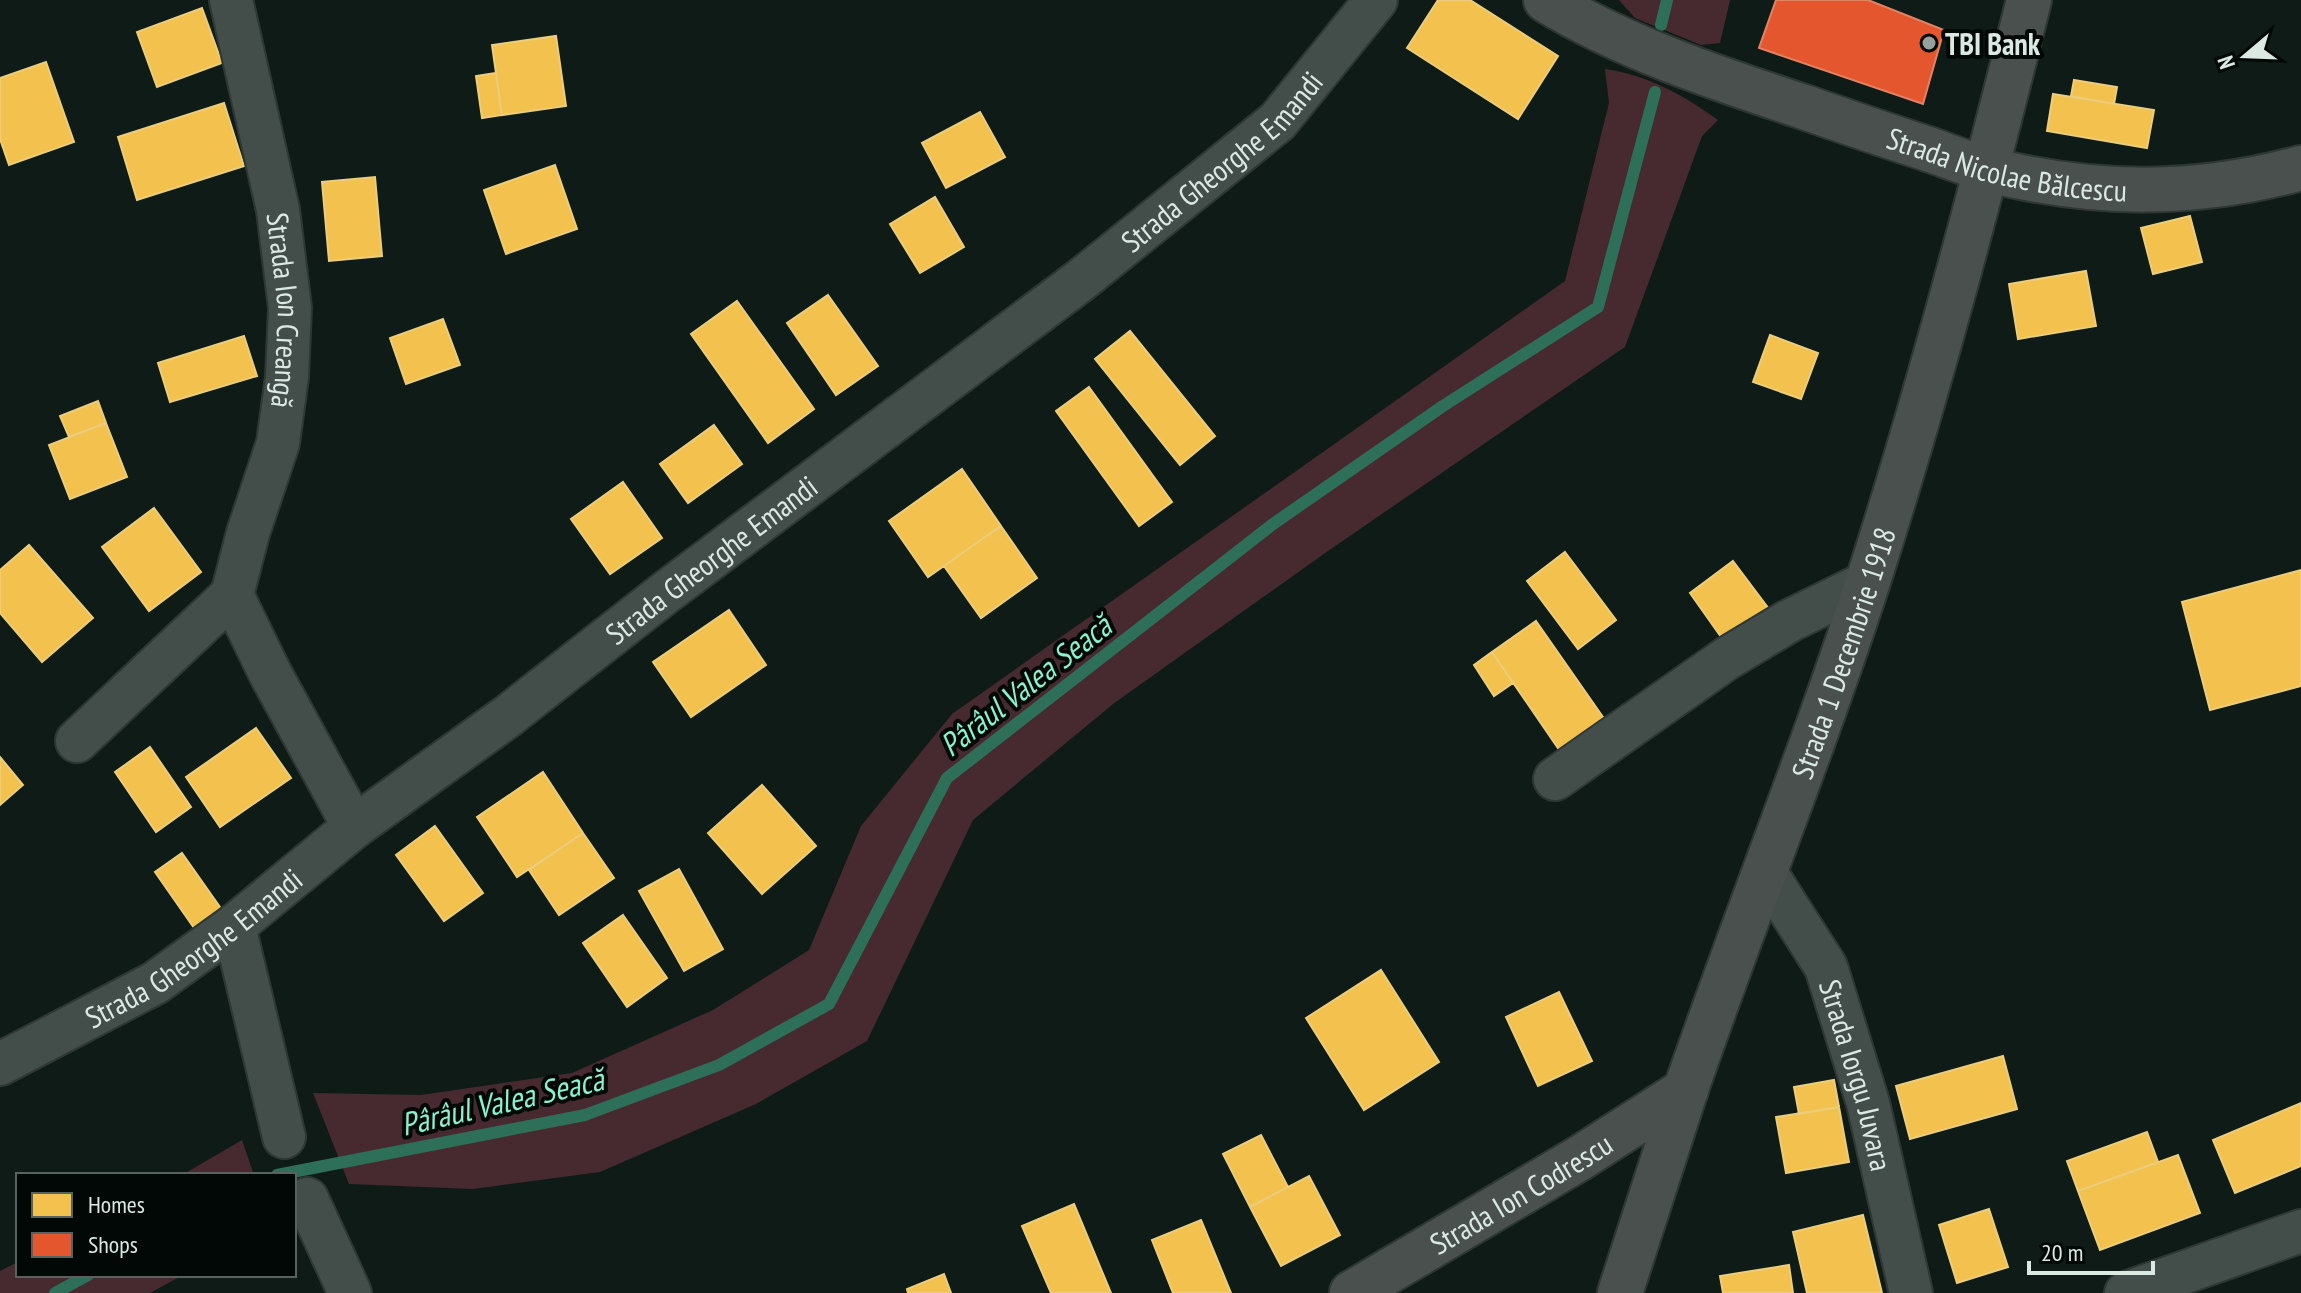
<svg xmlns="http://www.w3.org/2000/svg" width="2301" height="1293" font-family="'PT Sans Narrow',sans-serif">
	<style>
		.green { fill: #462a30 }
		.homes { fill: #f2c14e; stroke: #ebcd7b; stroke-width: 2 }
		.shops { fill: #e4572e; stroke: #e18364; stroke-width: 2 }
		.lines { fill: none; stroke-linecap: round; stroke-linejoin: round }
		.stream { stroke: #2e6f5a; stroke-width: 12 }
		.minor-casing { stroke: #2e3734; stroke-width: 46 }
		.secondary-casing { stroke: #2e3734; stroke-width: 48 }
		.minor { stroke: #434d49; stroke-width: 42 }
		.secondary { stroke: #4a504d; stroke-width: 44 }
		.poi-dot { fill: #94a19c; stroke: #020805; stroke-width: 3 }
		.labels { text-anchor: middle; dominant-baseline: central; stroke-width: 8; stroke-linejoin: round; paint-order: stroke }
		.poi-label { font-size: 30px; font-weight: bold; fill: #dbe9e3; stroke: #020805; text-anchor: start }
		.street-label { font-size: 30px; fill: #dbe9e3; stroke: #020805 }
		.water-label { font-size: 32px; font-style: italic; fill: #8af1cf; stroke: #020805 }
	</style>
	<rect width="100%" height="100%" fill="#0f1b17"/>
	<path class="green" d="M1619,0H1730L1720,43L1701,45L1635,18Z
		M1605,69C1648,75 1683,95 1718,120L1702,136L1625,347L1328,551L1113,704L973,820L867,1041L756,1104L600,1172L473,1189L349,1184L313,1093L421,1095L572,1073L713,1010L809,950L861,826L952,714L1565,281L1609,103Z
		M242,1140L254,1175H182Z
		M18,1262V1275H183L150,1293H0V1271Z"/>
	<path class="homes" d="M1438,0H1470L1558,56L1518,119L1407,48Z
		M202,8L222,63L157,87L137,32Z
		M556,36L566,106L502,115L492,45Z
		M46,62L74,142L9,165L0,139V78Z
		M496,73L502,115L482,118L476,76Z
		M2074,80L2117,87L2114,104L2071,96Z
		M2053,94L2154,110L2147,148L2047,131Z
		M224,103L244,166L137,200L118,137Z
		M980,112L1005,157L946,188L922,143Z
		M555,165L577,229L506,254L484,190Z
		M375,177L382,256L329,261L322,182Z
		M935,197L964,247L920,273L890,224Z
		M2190,216L2202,262L2153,274L2141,228Z
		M2086,271L2096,326L2018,339L2009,284Z
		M828,295L878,366L836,395L787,323Z
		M737,301L814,409L768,443L691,334Z
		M443,319L460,365L406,384L390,338Z
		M1130,331L1215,436L1180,465L1095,359Z
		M1770,335L1818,353L1801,399L1753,382Z
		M244,336L257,376L170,402L158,363Z
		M1089,387L1172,502L1139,526L1056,411Z
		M98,401L106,423L69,437L60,416Z
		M106,423L127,477L70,499L49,445Z
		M714,425L742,464L688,503L660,464Z
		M962,469L1001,526L928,577L889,521Z
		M623,482L662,538L610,574L571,519Z
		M154,508L201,572L149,611L102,547Z
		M1001,526L1037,578L981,618L944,566Z
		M29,545L93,618L42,662L0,613V570Z
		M1565,552L1616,620L1578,649L1527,581Z
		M1733,561L1769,609L1724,641L1690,593Z
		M2301,570V686L2210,710L2182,602Z
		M729,610L766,665L691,717L653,662Z
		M1536,621L1605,720L1560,751L1492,652Z
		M1492,652L1513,683L1494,696L1474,665Z
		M256,728L291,778L220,827L186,777Z
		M150,747L191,807L156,832L115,772Z
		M0,757L23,785L0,805Z
		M543,772L583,833L517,877L477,817Z
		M762,785L816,846L762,894L708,833Z
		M435,826L483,893L444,921L396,855Z
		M583,833L614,878L559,915L529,870Z
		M182,853L222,910L194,928L155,872Z
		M679,869L723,949L684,971L639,891Z
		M623,915L667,978L627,1007L583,943Z
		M1381,970L1439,1062L1364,1110L1306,1018Z
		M1559,992L1592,1061L1538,1086L1506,1017Z
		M2003,1056L2017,1109L1910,1139L1896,1086Z
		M1834,1080L1839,1107L1799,1114L1794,1087Z
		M2301,1103V1166L2235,1193L2213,1140Z
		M1839,1107L1849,1162L1786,1173L1776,1117Z
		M2147,1132L2158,1162L2078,1191L2067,1161Z
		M1261,1135L1288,1187L1250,1207L1223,1154Z
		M2178,1155L2200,1213L2100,1250L2078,1191Z
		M1309,1176L1340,1235L1281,1266L1250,1207Z
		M1074,1204L1111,1293H1051L1022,1226Z
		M1989,1209L2008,1267L1957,1283L1939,1225Z
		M1863,1215L1882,1293H1807L1793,1232Z
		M1201,1220L1231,1293H1173L1152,1240Z
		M1789,1265L1793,1293H1723L1720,1276Z
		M944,1274L951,1293H908L907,1289Z"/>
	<path class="shops" d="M1776,0H1868L1944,30L1923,104L1759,48Z"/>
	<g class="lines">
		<path class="stream" d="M1661,25L1667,0
			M277,1175L585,1115L719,1065L829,1004L947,778L1273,524L1443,406L1598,307L1655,92
			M55,1293L88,1275"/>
		<defs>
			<g id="minor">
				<path id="s1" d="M231,0L278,210L290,308L287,377L278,443L248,533L232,595L270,673L354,827"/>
				<path d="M77,741L232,595"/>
				<path d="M1555,779L1726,659L1789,621L1868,582"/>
				<path id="s2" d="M1766,873L1826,967L1868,1103L1911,1293"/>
				<path d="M234,926L284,1137"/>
				<path id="s3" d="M0,1064L155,983L234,926L354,827L508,716L665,593L1081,280L1278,121L1376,0"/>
				<path d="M307,1199L350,1293"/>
				<path d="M2126,1293L2301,1231"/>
			</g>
			<g id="secondary">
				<path id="s4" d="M1546,0C1622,47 1719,79 1804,107C1844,121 1885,135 1925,148C1946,155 1967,164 1989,170C2096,196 2194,197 2301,168"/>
				<path id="s5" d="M1352,1293L1580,1158L1686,1090"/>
				<path id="s6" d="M1620,1293C1642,1226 1663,1159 1685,1092C1744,920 1813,751 1869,578C1930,388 1981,194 2029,0"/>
			</g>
		</defs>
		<use href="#minor" class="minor-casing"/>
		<use href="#secondary" class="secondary-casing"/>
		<use href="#minor" class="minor"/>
		<use href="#secondary" class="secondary"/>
	</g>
	<circle class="poi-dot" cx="1929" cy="43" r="8"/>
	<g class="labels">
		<g class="poi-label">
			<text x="1945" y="43">TBI Bank</text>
		</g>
		<g class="street-label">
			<text stroke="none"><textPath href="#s3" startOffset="1522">Strada Gheorghe Emandi</textPath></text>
			<text stroke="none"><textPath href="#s4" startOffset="492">Strada Nicolae Bălcescu</textPath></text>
			<text stroke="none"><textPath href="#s1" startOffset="316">Strada Ion Creangă</textPath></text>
			<text stroke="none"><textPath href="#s3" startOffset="874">Strada Gheorghe Emandi</textPath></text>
			<text stroke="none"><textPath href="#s6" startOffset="678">Strada 1 Decembrie 1918</textPath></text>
			<text stroke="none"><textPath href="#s3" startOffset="226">Strada Gheorghe Emandi</textPath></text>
			<text stroke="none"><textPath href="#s2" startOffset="224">Strada Iorgu Juvara</textPath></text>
			<text stroke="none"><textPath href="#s5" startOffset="196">Strada Ion Codrescu</textPath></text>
		</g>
		<g class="water-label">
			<text transform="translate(1025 685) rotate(-38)">Pârâul Valea Seacă</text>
			<text transform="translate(502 1101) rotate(-13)">Pârâul Valea Seacă</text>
		</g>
	</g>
	<rect x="16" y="1173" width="280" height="104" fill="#020805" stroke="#59625e" stroke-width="2"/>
	<rect x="32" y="1193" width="40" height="24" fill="#f2c14e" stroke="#59625e" stroke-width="2"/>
	<text x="88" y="1213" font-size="24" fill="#dbe9e3">Homes</text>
	<rect x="32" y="1233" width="40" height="24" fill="#e4572e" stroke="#59625e" stroke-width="2"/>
	<text x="88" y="1253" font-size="24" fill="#dbe9e3">Shops</text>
	<g transform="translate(2245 56) rotate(251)" stroke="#020805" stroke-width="6" paint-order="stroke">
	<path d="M0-6L14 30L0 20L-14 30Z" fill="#dbe9e3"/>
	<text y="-12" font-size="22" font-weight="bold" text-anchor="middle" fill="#dbe9e3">N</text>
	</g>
	<path d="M2029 1261v12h124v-12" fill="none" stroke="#dbe9e3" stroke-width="4"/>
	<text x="2041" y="1261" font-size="24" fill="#dbe9e3" stroke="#020805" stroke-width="6" paint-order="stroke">20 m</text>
</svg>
